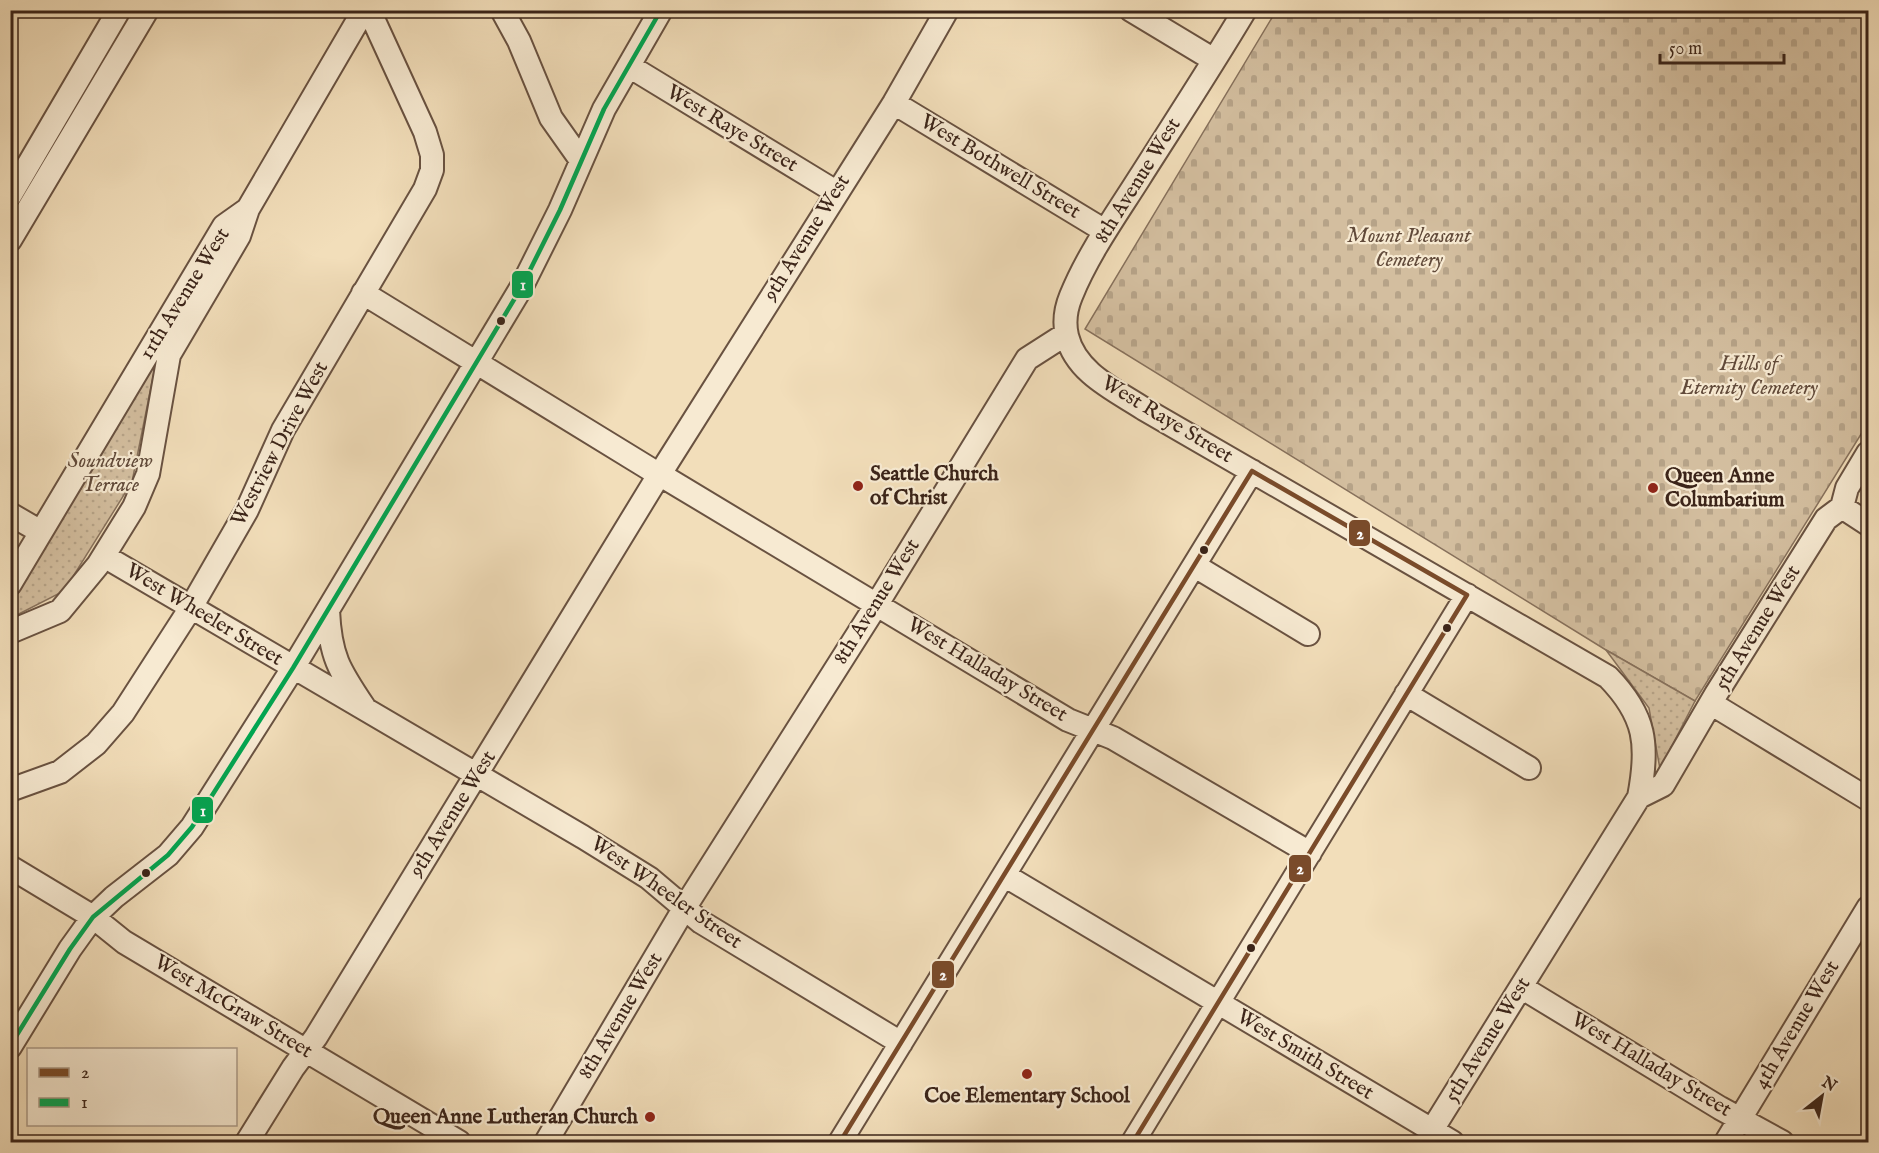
<svg xmlns="http://www.w3.org/2000/svg" width="1879" height="1153" font-family="'IM FELL English',serif">
	<style>
		.cemetery { fill: url(#cemetery-stones); stroke: #87715c; stroke-width: 1.5 }
		.park { fill: url(#park-dots); stroke: #87715c; stroke-width: 1.5 }
		.lines { fill: none; stroke-linecap: round; stroke-linejoin: round }
		.minor-casing { stroke: #695241; stroke-width: 26 }
		.minor { stroke: #f7ead2; stroke-width: 22 }
		.bus-1-casing { stroke: #f7ead2; stroke-width: 9 }
		.bus-2-casing { stroke: #f7ead2; stroke-width: 9 }
		.bus-1 { stroke: #7a4b2a; stroke-width: 4.5 }
		.bus-2 { stroke: #00a651; stroke-width: 4.5 }
		.bus-dot { fill: #3b2419; stroke: #f7ead2; stroke-width: 2 }
		.poi-dot { fill: #8f2418; stroke: #f7ead2; stroke-width: 2 }
		.labels { text-anchor: middle; dominant-baseline: central; stroke-width: 4.5; stroke-linejoin: round; paint-order: stroke }
		.street-label { font-size: 21px; fill: #3b2419; stroke: #f7ead2 }
		.park-label { font-size: 21px; font-style: italic; fill: #614a3a; stroke: #f7ead2 }
		.poi-label { font-size: 21px; font-weight: bold; fill: #3b2419; stroke: #f7ead2; text-anchor: start }
		.line-badge { stroke: #f7ead2; stroke-width: 2 }
		.badge-label { font-size: 16px; text-anchor: middle; font-weight: bold; fill: #fff }
	</style>
	<defs>
		<pattern id="cemetery-stones" width="16" height="16" patternUnits="userSpaceOnUse" patternTransform="scale(1.5)"><rect width="16" height="16" fill="#d3be9f"/><path d="M2 7V4a2 2 0 0 1 4 0v3zM10 15v-3a2 2 0 0 1 4 0v3z" fill="#b6a388"/></pattern>
		<pattern id="park-dots" width="8" height="8" patternUnits="userSpaceOnUse" patternTransform="scale(1.5)"><rect width="8" height="8" fill="#d3be9f"/><path d="M2 2h.1M6 6h.1" fill="none" stroke="#b6a388" stroke-width="1.8" stroke-linecap="round"/></pattern>
	</defs>
	<rect width="100%" height="100%" fill="#f2deba"/>
	<filter id="stains"><feTurbulence type="fractalNoise" baseFrequency=".00333" numOctaves="4"/><feColorMatrix values="0 0 0 0 .2 0 0 0 0 .09 0 0 0 0 .02 0 0 0 .5 -.17"/></filter>
	<radialGradient id="worn" r=".72"><stop offset=".6" stop-color="#630" stop-opacity="0"/><stop offset="1" stop-color="#630" stop-opacity=".3"/></radialGradient>
	<path class="cemetery" d="M1276,11H1868V423L1695,701L1606,650L1085,329Z"/>
	<path class="park" d="M159,347L132,482L64,591L11,618V600Z
		M1606,650L1695,701L1660,769L1649,708Z"/>
	<g class="lines">
		<defs>
			<path id="minor" d="M502,10L519,41L551,118L580,159
				M1131,10L1214,60
				M1245,10C1211,67 1175,122 1140,177C1116,215 1088,254 1071,296C1066,308 1064,323 1067,336C1076,373 1115,390 1144,409L1608,677C1646,716 1649,745 1639,797L1432,1130L1431,1142
				M629,66L836,192
				M894,103L1105,231
				M10,196L119,10
				M10,240L147,10
				M363,293L650,469
				M665,466L894,103L947,10
				M669,480L1068,720L1113,738L1310,853
				M1842,507L1868,524
				M10,514L41,532
				M104,556L583,837L649,878L701,922L901,1043
				M1195,566L1308,634
				M10,584L224,226L248,209L364,10
				M328,610C330,656 339,670 364,707
				M10,632L60,611L98,565L134,507L148,474L169,355L239,236L248,209
				M1406,694L1529,768
				M1712,704L1868,799
				M10,790L60,772L96,744L123,713L190,609L247,510L283,430L425,189L432,170V155L425,132L369,10
				M1639,797L1663,785L1716,694L1826,519L1842,507L1847,488L1868,453
				M10,867L93,917L124,942L459,1142
				M1004,875L1452,1142
				M1521,987L1720,1108L1782,1142
				M10,1047L70,949L93,917L114,897L168,855L192,827L293,668L521,288L560,210L604,109L661,10
				M247,1142L293,1068L316,1037L654,483
				M546,1142L685,907L877,604L1027,359L1066,334
				M840,1142L1252,471
				M1133,1142L1467,595
				M1726,1142L1868,908"/>
		</defs>
		<use href="#minor" class="minor-casing"/>
		<use href="#minor" class="minor"/>
		<defs>
			<path id="bus-1" d="M1252,471L1467,595
				M840,1142L1252,471
				M1133,1142L1467,595"/>
			<path id="bus-2" d="M10,1046L70,949L93,917L168,855L192,827L293,668L521,288L560,210L604,109L661,10"/>
		</defs>
		<use href="#bus-1" class="bus-1-casing"/>
		<use href="#bus-2" class="bus-2-casing"/>
		<use href="#bus-1" class="bus-1"/>
		<use href="#bus-2" class="bus-2"/>
	</g>
	<g class="bus-dot">
		<circle cx="501" cy="321" r="5"/>
		<circle cx="1204" cy="550" r="5"/>
		<circle cx="1447" cy="628" r="5"/>
		<circle cx="146" cy="873" r="5"/>
		<circle cx="1251" cy="948" r="5"/>
	</g>
	<g class="poi-dot">
		<circle cx="858" cy="486" r="6"/>
		<circle cx="1653" cy="488" r="6"/>
		<circle cx="1027" cy="1074" r="6"/>
		<circle cx="650" cy="1117" r="6"/>
	</g>
	<g class="labels">
		<g class="street-label">
			<text transform="translate(732 129) rotate(31)">West Raye Street</text>
			<text transform="translate(1000 167) rotate(31)">West Bothwell Street</text>
			<text transform="translate(1138 181) rotate(-58)">8th Avenue West</text>
			<text transform="translate(807 238) rotate(-58)">9th Avenue West</text>
			<text transform="translate(185 294) rotate(-58)">11th Avenue West</text>
			<text transform="translate(1167 420) rotate(31)">West Raye Street</text>
			<text transform="translate(280 444) rotate(-62)">Westview Drive West</text>
			<text transform="translate(877 602) rotate(-58)">8th Avenue West</text>
			<text transform="translate(204 615) rotate(31)">West Wheeler Street</text>
			<text transform="translate(1758 628) rotate(-58)">5th Avenue West</text>
			<text transform="translate(987 670) rotate(31)">West Halladay Street</text>
			<text transform="translate(453 814) rotate(-58)">9th Avenue West</text>
			<text transform="translate(666 893) rotate(35)">West Wheeler Street</text>
			<text transform="translate(233 1007) rotate(31)">West McGraw Street</text>
			<text transform="translate(621 1016) rotate(-59)">8th Avenue West</text>
			<text transform="translate(1797 1025) rotate(-59)">4th Avenue West</text>
			<text transform="translate(1488 1040) rotate(-58)">5th Avenue West</text>
			<text transform="translate(1305 1055) rotate(31)">West Smith Street</text>
			<text transform="translate(1651 1065) rotate(31)">West Halladay Street</text>
		</g>
		<g class="park-label">
			<text x="1409" y="236">Mount Pleasant<tspan x="1409" dy="24">Cemetery</tspan></text>
			<text x="1749" y="364">Hills of<tspan x="1749" dy="24">Eternity Cemetery</tspan></text>
			<text x="110" y="461">Soundview<tspan x="110" dy="24">Terrace</tspan></text>
		</g>
		<g class="poi-label">
			<text x="870" y="474">Seattle Church<tspan x="870" dy="24">of Christ</tspan></text>
			<text x="1665" y="476">Queen Anne<tspan x="1665" dy="24">Columbarium</tspan></text>
			<text x="1027" y="1096" text-anchor="middle">Coe Elementary School</text>
			<text x="638" y="1117" text-anchor="end">Queen Anne Lutheran Church</text>
		</g>
	</g>
	<g class="line-badge">
		<rect x="511" y="270" width="23" height="29" rx="6" fill="#00a651"/>
		<rect x="1348" y="519" width="23" height="28" rx="6" fill="#7a4b2a"/>
		<rect x="191" y="796" width="23" height="28" rx="6" fill="#00a651"/>
		<rect x="1288" y="854" width="24" height="29" rx="6" fill="#7a4b2a"/>
		<rect x="931" y="960" width="24" height="29" rx="6" fill="#7a4b2a"/>
	</g>
	<g class="badge-label">
		<text x="523" y="290">1</text>
		<text x="1360" y="539">2</text>
		<text x="203" y="816">1</text>
		<text x="1300" y="874">2</text>
		<text x="943" y="980">2</text>
	</g>
	<rect width="1879" height="1153" fill="none" stroke="#f2deba" stroke-width="36"/>
	<rect x="12" y="12" width="1855" height="1129" fill="none" stroke="#3b2419" stroke-width="3"/>
	<rect x="18" y="18" width="1843" height="1117" fill="none" stroke="#3b2419" stroke-width="1.5"/>
	<rect x="27" y="1048" width="210" height="78" fill="#f7ead2" stroke="#ac9b88" stroke-width="1.5"/>
	<rect x="39" y="1068" width="30" height="9" fill="#7a4b2a" stroke="#ac9b88" stroke-width="1.5"/>
	<text x="81" y="1078" font-size="18" fill="#3b2419">2</text>
	<rect x="39" y="1098" width="30" height="9" fill="#00a651" stroke="#ac9b88" stroke-width="1.5"/>
	<text x="81" y="1108" font-size="18" fill="#3b2419">1</text>
	<g transform="translate(1822 1096) rotate(31)" stroke="#f7ead2" stroke-width="4.5" paint-order="stroke">
	<path d="M0-4.5L10 22L0 15L-10 22Z" fill="#3b2419"/>
	<text y="-9" font-size="16" font-weight="bold" text-anchor="middle" fill="#3b2419">N</text>
	</g>
	<path d="M1660 54v9h124v-9" fill="none" stroke="#3b2419" stroke-width="3"/>
	<text x="1669" y="54" font-size="18" fill="#3b2419" stroke="#f7ead2" stroke-width="4.5" paint-order="stroke">50 m</text>
	<rect width="100%" height="100%" filter="url(#stains)"/>
	<rect width="100%" height="100%" fill="url(#worn)"/>
</svg>
